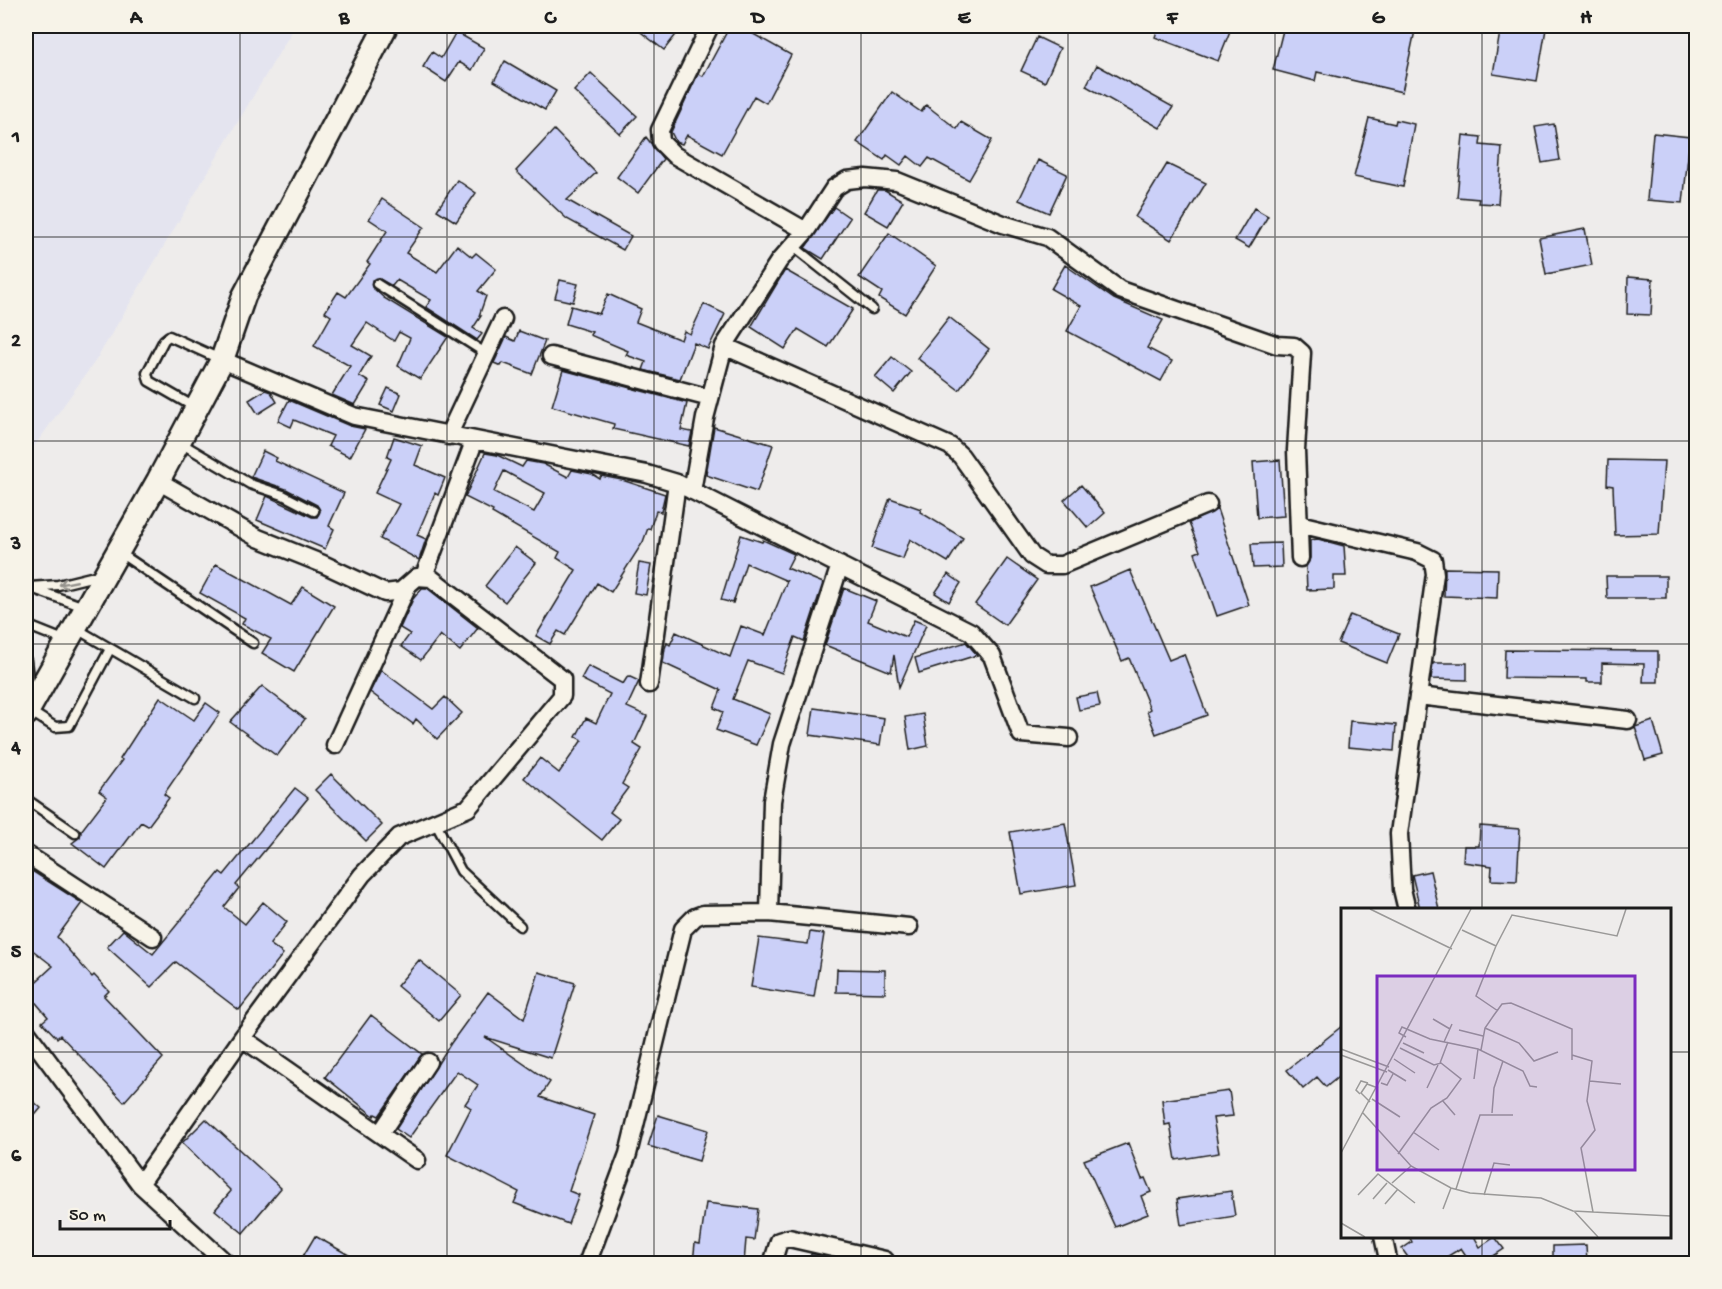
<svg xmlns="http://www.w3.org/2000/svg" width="1722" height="1289" font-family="'Gochi Hand',sans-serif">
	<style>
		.built { fill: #e4e4ef }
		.building { fill: #cbd0f8; stroke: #1c1c1c; stroke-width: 1.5; fill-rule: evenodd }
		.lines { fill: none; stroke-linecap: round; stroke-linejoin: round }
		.lane-casing { stroke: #1c1c1c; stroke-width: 13 }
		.street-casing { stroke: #1c1c1c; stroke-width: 21 }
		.secondary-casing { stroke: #1c1c1c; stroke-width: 27 }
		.lane { stroke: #f7f3e8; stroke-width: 8 }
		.street { stroke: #f7f3e8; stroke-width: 16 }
		.secondary { stroke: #f7f3e8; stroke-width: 22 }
		.oneway { stroke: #94928c }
		.grid { fill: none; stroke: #1c1c1c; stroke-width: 1.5; stroke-opacity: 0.55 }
		.inset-road { fill: none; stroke: #9a9998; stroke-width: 1.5 }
		.view { fill: #7b2cbf; fill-opacity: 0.15; stroke: #7b2cbf; stroke-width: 3 }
		.inset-edge { fill: none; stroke: #1c1c1c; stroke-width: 3 }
		.neatline { fill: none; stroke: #1c1c1c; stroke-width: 2 }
		.grid-label { font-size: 20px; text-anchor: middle; font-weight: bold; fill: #1c1c1c }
	</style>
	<rect width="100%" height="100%" fill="#eeeceb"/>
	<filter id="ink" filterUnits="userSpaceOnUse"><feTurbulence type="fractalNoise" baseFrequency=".0167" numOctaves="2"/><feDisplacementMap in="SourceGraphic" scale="12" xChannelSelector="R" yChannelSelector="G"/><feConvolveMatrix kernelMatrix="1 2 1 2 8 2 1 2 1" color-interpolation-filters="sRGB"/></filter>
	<g filter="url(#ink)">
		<path class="built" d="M26,26H295L96,360L26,458Z"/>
		<path class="building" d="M633,26H671L679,31L664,50Z
			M730,26H739L791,55L766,103L754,96L722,154L687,135L682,144L676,142L671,132L698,74L703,76Z
			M1159,26H1232L1218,61L1155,37Z
			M1284,26H1416L1402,92L1317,72L1315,81L1273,70Z
			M1501,26L1546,29L1537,81L1493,74Z
			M456,32L484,48L472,70L459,62L446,82L423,67L432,52L441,58Z
			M1037,37L1060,48L1045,82L1021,71Z
			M505,61L556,91L545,110L494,81Z
			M1097,65L1173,107L1160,128L1086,86Z
			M591,73L637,116L620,134L574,91Z
			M892,92L921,112L926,105L957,129L961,122L992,140L969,180L929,158L922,167L908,156L901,165L887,155L884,160L857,142Z
			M1369,118L1395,124L1396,120L1414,124L1403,187L1354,177Z
			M1554,124L1560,160L1542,163L1535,127Z
			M554,130L596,173L567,200L631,236L623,250L567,219L516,171Z
			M1653,133L1690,137L1683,203L1647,200Z
			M1463,135L1481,137L1480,145L1502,147L1498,204L1478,203L1479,199L1457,197Z
			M646,137L663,159L638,193L617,177Z
			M1038,160L1067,174L1049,213L1019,200Z
			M1167,164L1206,183L1171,240L1135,217Z
			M457,180L476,193L456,222L437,210Z
			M877,190H885L903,201L888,226L864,212Z
			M382,199L424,227L406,253L437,272L457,245L472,257L476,253L496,269L478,291L486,296L479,316H481L473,328L482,334L477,340L426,307L431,300L397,280L392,286L378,278L372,280V287L384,298L448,337L420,379L398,366L410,338L399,332L394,341L367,323L352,345L371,356L359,376L369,382L355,405L332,395L350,366L314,346L331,316L325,312L338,292L346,297L370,264L367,262L387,231L369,219Z
			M834,207L850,218L823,259L805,248Z
			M1254,208L1268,216L1249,248L1235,240Z
			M1585,229L1592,265L1546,274L1539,238Z
			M889,233L936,266L905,314L879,298L882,292L859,277Z
			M1065,265L1114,299L1163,320L1147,348L1172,361L1161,381L1067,331L1081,306L1051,289Z
			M785,270L853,309L828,347L798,329L785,349L751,327Z
			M1628,277L1653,279L1651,315L1627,314Z
			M560,280L578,284L573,302L555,298Z
			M608,294L641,309L636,322L681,340L684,331L690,334L704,304L725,314L708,349L694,343L680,379L643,370L646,362L626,355L628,351L590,335L592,332L566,324L571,306L599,314Z
			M949,317L989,349L959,390L917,358Z
			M519,331L545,341L532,374L503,363L501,366L494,363L506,337L515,341Z
			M892,357L911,372L894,393L875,377Z
			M563,370L687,403L681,430L692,432L689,446L613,429L614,424L552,406Z
			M388,388L401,394L394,411L380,405Z
			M265,390L271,392L277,402L258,414L249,400Z
			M289,400L350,426L365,429L350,457L328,446L333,436L294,420L291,427L278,421Z
			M714,427L773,445L757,492L706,475Z
			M394,437L422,446L415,465L445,478L438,495L435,493L417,535L426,539L419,560L380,539L399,504L375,493L391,459L387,457Z
			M263,451L277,458L275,461L344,493L329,526L334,529L325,549L257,520L267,496L312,517H317L320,511L317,505L286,489L251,477Z
			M485,453L497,455L522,467L526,461L543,464L568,477L572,470L592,474L600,479L601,476L622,480L665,494L661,512L656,511L650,529L648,528L643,542L611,592L597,583L565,635L558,631L550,644L536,636L576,570L557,558L560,552L492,513L493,511L465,497ZM504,471L545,493L534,512L494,492Z
			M1280,460L1284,516L1257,518L1253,462Z
			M1608,460L1664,461L1659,534L1615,535L1613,486L1607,485Z
			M1081,485L1105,513L1088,528L1064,500Z
			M890,498L921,509L920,512L963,538L948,562L910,539L903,559L872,548Z
			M1217,509L1249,605L1217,616L1195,553L1200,551L1189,523Z
			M741,535L762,542L763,540L794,554L787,568L823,583L805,638L804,641L795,637L782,673L748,661L733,699L770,714L756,745L716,730L723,712L714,708L721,690L663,663L665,648L667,643L670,645L676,632L730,657L741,626L765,635L787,581L746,563L733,603L721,600Z
			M1318,539L1344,546L1346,576H1334V589L1307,590L1306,567L1310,558V540Z
			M1281,543L1282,567L1253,568L1251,544Z
			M515,547L536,563L505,602L485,586Z
			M1007,559L1037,580L1005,625L975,604Z
			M639,563L651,565L646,595L634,593Z
			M216,564L291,605L303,587L334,606L294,672L262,653L271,639L242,624L245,618L200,593Z
			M1445,568L1498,569L1497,598L1444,596Z
			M1130,570L1169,660L1184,654L1207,715L1156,734L1147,711L1150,709L1129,658L1122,661L1090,587Z
			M948,574L961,583L949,602L935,593Z
			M1606,576H1666V598H1607Z
			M422,588H427L478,628L460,651L440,635L421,660L401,646L410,634L400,628L413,599Z
			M844,588L876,601L868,621L906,637L914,620L926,625L899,687L894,655L891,672L825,645Z
			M1350,615L1399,634L1387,663L1338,643Z
			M966,642L977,655L919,673L915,658Z
			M1505,650L1658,651V682H1643L1644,664L1602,663V682H1587V679L1504,678Z
			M1433,663H1467V680L1431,679Z
			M588,666L623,684L628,676L639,681L627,707L647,716L634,744L642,749L622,784L628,788L610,812L619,819L602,840L524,778L540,758L559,773L582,740L576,737L586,718L596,723L610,694L581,679Z
			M381,670L433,709L445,697L462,713L437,739L416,719L413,724L370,692Z
			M262,686L305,719L277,756L230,722Z
			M1097,693L1100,706L1079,710L1076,697Z
			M160,697L194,720L206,703L220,713L164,794L169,798L148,826L141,822L106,869L72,843L80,837L81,831L107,797L99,791L122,760L120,759Z
			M814,708L884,718L880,745L810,735Z
			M923,714L928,746L910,750L905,717Z
			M1350,721L1396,725L1394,751L1348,747Z
			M1653,721L1663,755L1645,760L1635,727Z
			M331,774L382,825L366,841L315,790Z
			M295,788L308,798L236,885L239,888L224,907L245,924L263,902L287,922L270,944L283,954L239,1010L176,962L151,987L107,947L123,930L153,954L220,872L224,875Z
			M1065,823L1076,885L1021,894L1010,832Z
			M1480,826L1520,829L1517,881L1491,880L1492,866L1463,862L1464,846H1479Z
			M26,870L30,873L32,871L82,903L57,937L92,977L94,975L109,991L104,996L163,1058L124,1102L60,1035L57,1038L42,1022L48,1017L26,991L53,966L26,945Z
			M1430,871L1439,909H1420L1412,875Z
			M810,932L824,934L814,997L751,987L759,938L808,944Z
			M419,960L461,995L439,1021L397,986Z
			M837,969L885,970V993L836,992Z
			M539,972L575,983L551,1058L485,1037L550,1082L540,1097L594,1115L569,1191L579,1195L568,1224L514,1203L519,1192L447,1155L471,1108L465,1104L478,1085L457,1071L409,1138L396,1129L451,1043L488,992L524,1019Z
			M371,1015L422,1054L379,1116L375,1114L374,1116L325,1077Z
			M1342,1026V1074L1326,1087L1317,1077L1303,1089L1287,1070Z
			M1229,1091L1233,1116L1213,1118L1219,1153L1176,1160L1170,1124L1165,1125L1162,1100Z
			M26,1095L41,1108L26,1126Z
			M658,1115L708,1130L699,1161L648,1146Z
			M206,1119L281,1188L243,1233L215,1210L231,1191L182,1143Z
			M1128,1143L1142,1179L1145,1178L1151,1192L1141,1196L1148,1214L1115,1227L1084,1160Z
			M1231,1191L1235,1216L1181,1225L1177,1199Z
			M706,1203L758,1209L754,1240L746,1239L744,1263H693L695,1243L700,1244Z
			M315,1236L363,1263H299Z
			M1409,1236H1478L1475,1238L1480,1247L1495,1237L1504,1249L1492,1257L1496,1263H1471L1461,1248L1437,1263H1412L1402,1249L1412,1242Z
			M1586,1245L1587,1263H1553V1246Z
			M811,1254L853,1263H808Z"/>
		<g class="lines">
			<defs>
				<path id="lane" d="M804,26H822
					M794,247L872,309
					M377,284L487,354
					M196,408L149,381L147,373L164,340L169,336L222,360
					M179,442L250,484L283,495L314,511
					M120,553L253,643
					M30,587L58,585L99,575
					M34,589L84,607
					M26,625L66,641
					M77,629L195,698
					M26,660L30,695
					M28,710L55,727L69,726L110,649
					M26,799L75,833
					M435,822L461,871L520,926"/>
				<path id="street" d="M710,26L660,130L661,142L674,155L806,231
					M724,346L950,446L961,456L1032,556L1046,565H1062L1208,504
					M551,356L710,398
					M222,360L354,416L647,474L677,483L971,632L992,656L1021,734L1069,738
					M448,436L503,319
					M692,491L705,418L724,346L779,261L806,231L834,188L847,180L865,178L897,181L1003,224L1047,237L1120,290L1277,345L1294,346L1302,353L1296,450L1300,558
					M1299,524L1417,552L1433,560L1435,574L1399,834L1402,889L1407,910
					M424,576L474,442
					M649,684L677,483
					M1418,696L1628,720
					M335,745L408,585
					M26,854L153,937
					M769,913L772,801L782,744L840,565
					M26,1031L140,1184L227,1264
					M242,1038L417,1160
					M380,1134L428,1062
					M140,1184L242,1038L362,875L399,837L468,808L562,696V679L431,578L417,577L401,591L385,593L323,564L258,538L158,481
					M1383,1236L1389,1264
					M587,1264L628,1154L683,929L695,917L703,914L769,913L909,927
					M772,1264L779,1241L789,1238L885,1260"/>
				<path id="secondary" d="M26,714L158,481L222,360L244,296L386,26"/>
			</defs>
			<use href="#lane" class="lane-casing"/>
			<use href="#street" class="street-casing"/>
			<use href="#secondary" class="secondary-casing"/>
			<use href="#lane" class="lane"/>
			<use href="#street" class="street"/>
			<use href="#secondary" class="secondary"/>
		</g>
		<defs><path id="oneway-shaft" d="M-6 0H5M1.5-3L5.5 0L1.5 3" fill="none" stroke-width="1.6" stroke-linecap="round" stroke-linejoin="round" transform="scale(1.5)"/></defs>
		<use class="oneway" href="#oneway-shaft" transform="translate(68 583) rotate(169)"/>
	</g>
	<path class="grid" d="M240,26V1264M447,26V1264M654,26V1264M861,26V1264M1068,26V1264M1275,26V1264M1482,26V910M26,237H1696M26,441H1696M26,644H1696M26,848H1696M26,1052H1342M1670,1052H1696M1482,1236V1264"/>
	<g transform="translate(1341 908)">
		<rect width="330" height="330" fill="#eeeceb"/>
		<path class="inset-road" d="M29,1L111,41M121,22L155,38L135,88L157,103M155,38L171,7L276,28L285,1M92,111L109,121M144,120L178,135L193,153L217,144M118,122L142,128M65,129L58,125L61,119L89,131L137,141L182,163L189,178L196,179M103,134L111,116M62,135L83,145M0,141L48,159M140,142L144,120L153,107L161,96L170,95L231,121V152M0,147L46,164M231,147L251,153L246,193L254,222L240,240L252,304M53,151L74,165M99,155L107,134M47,162L65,173M133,171L137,141M249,173L280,176M40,175L46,177L52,166M86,180L97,157M19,186L15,182L20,173L27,175M31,191L59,209M101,192L114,207M29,194L20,185L26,176L37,180M22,205L70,258L110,280L129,285L200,290L232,303L330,308M151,205L153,180L162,153M72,224L98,242M0,245L130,1M57,246L90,200L106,190L120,171L100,155L93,157L59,140M51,275L70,258M115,281L139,207H172M17,287L37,266L74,295M143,287L153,255L169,257M32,291L46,275M44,296L57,281M102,301L110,280M233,303L257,329M0,315L24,329"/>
		<path class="view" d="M36,68H294V262H36Z"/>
		<rect width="330" height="330" class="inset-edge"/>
	</g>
	<rect width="1722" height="1289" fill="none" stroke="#f7f3e8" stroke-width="66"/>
	<path d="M60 1220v9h110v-9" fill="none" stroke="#1c1c1c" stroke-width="3"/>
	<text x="69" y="1220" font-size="18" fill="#1c1c1c" stroke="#f7f3e8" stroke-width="4.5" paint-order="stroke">50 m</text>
	<rect x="33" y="33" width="1656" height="1223" class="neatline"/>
	<g class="grid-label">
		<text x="136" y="23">A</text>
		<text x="344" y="23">B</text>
		<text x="550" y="23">C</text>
		<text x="758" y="23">D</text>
		<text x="964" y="23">E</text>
		<text x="1172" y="23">F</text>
		<text x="1378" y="23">G</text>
		<text x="1586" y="23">H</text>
		<text x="16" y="142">1</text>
		<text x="16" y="346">2</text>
		<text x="16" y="549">3</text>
		<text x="16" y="753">4</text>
		<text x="16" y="957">5</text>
		<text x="16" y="1161">6</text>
	</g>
</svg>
